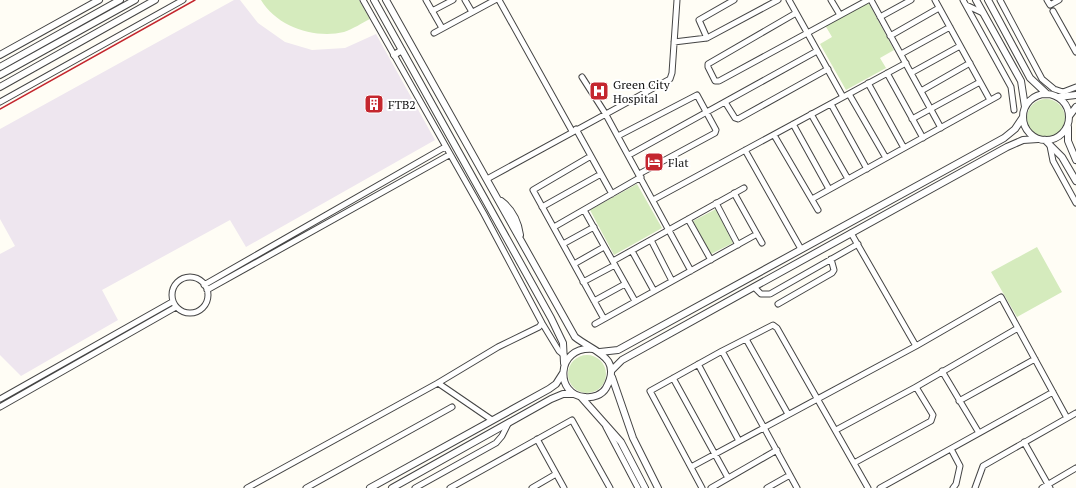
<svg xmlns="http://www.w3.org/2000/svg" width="1076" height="488" font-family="'PT Serif',serif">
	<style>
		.industrial { fill: #eee6ef }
		.green { fill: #d5ebbd }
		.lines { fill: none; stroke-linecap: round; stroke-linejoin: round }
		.minor-casing { stroke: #444; stroke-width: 7 }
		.tertiary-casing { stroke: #444; stroke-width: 8 }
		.minor { stroke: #fff; stroke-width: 5 }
		.tertiary { stroke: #fff; stroke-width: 6 }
		.rail { stroke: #c4262e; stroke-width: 1.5 }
		.labels { text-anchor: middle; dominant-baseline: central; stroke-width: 4; stroke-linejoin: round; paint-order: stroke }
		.poi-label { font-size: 12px; fill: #111; stroke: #fff; text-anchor: start }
	</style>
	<rect width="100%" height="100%" fill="#fffdf5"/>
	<path class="industrial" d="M234,0H240L258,23L285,42L312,50L345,48L376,34L435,140L246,247L230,220L102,290L118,320L21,376L0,355V254L15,246L0,219V129Z"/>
	<path class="green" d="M261,0H359L370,19C362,23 353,29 344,32C315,39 277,27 261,0Z
		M868,2L894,50L880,58L886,68L846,90L820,44L832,37L825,25Z
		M1027 118a19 19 0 1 1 38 0a19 19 0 1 1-38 0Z
		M637,184L662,228L614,255L590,210Z
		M716,209L733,243L711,254L693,221Z
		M1037,247L1062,292L1017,317L991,272Z
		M568 374a19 19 0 1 1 38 0a19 19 0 1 1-38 0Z"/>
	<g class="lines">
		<defs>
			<path id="minor" d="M426,0L442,28
				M465,0L472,12
				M499,0L572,131
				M789,0L843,97
				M831,0L840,15
				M871,0L941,128
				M935,0L990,100
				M963,0L1011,87L1014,110
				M1000,0L1042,79L1054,89L1063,92L1076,87
				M1047,0L1050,5L1059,0
				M966,5L983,13
				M432,11L453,0
				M1053,11L1076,52
				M796,13L708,64V67L715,81H719L868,0
				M880,17L911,0
				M434,33L495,0
				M890,36L939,8
				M707,38L699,20L734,0
				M674,42L707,38L778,0
				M901,54L950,27
				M887,73L923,138
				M911,73L960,46
				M582,77L605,113L691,271
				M868,83L904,148
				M921,91L970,63
				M849,94L886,158
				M0,102L183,0
				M725,102L735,118L738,119L828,69
				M831,104L867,169
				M811,114L848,179
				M912,119L980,82
				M793,124L829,189
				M576,129L612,194
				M774,135L818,210
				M618,136L697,95L716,130L715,133L639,174
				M1050,146L1053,161L1076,203
				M745,150L801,249
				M629,155L817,51
				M591,156L533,190L604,319
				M487,179L670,79L672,73L677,0
				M734,193L762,243
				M812,199L998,96
				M653,200L906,63
				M716,203L738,245
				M542,207L601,174
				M584,210L635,301
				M688,219L711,260
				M554,227L641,177
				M851,233L916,346
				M651,240L672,281
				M563,244L594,227
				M632,251L654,291
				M613,261L744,188
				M574,264L604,247
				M172 295a18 18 0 1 1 36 0a18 18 0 1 1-36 0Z
				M583,282L615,265
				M204,285L445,147
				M754,287L761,294H770L858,244
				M207,290L449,155
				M594,301L625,284
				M778,304L832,273L834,270L831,259
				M542,323L559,351L564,355
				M595,324L757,234
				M746,339L788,414
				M722,351L797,488
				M698,364L739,441
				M942,371L979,433
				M673,378L728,478
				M438,383L492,420
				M0,399L172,302
				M959,401L1035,359
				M0,407L176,307
				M606,427L638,488
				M836,430L916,387L1018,328
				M537,439L564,488
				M1024,442L1050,488
				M951,449L960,466L956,484L953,488
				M854,463L931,421L933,415L916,387
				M691,467L916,346L1001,297L1067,418
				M247,488L438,383L498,347L539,327L542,323L484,214L363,0
				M306,488L452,407
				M415,488L496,443L502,436L508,424
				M450,488L572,420L610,488
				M532,488L556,474
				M702,488L650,391L722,351L773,325L777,328L868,488
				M711,488L777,450
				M767,488L790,475
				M880,488L1053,392
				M975,488L983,466L1076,413
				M1042,488L1076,468"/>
			<path id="tertiary" d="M374,0L551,318L563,343L564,363
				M386,0L575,337C594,352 623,357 606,388C602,395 593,398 585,397C555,396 555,346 593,349
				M976,0L1021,81L1025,107
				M988,0L1030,78L1047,94
				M0,55L99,0
				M394,55L402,50
				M0,67L120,0
				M0,75L135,0
				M0,87L155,0
				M1023 117a23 23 0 1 1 46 0a23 23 0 1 1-46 0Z
				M1059,97L1076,95
				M1070,115L1076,107
				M1068,127V141L1076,160
				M1045,140L1062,157L1076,181
				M501,201C513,210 518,221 520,235
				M600,352L618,350L1004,138L1015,129L1023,117
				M612,370L622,360L1007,147L1023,140L1038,139
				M612,377L633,438L658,488
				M581,397L621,442L645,488
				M370,488L549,389L556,384L563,373
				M392,488L551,399L563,394H574"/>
		</defs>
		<use href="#minor" class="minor-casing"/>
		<use href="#tertiary" class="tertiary-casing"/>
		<use href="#minor" class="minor"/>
		<use href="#tertiary" class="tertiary"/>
		<path class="rail" d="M0,109L195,0"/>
	</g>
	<defs>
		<symbol id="hospital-square" viewBox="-11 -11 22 22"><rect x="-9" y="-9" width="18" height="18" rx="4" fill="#c4262e" stroke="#fff"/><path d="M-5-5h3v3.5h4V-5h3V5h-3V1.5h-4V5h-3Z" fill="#fff"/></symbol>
		<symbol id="building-square" viewBox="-11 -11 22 22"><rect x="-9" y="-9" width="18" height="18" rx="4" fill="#c4262e" stroke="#fff"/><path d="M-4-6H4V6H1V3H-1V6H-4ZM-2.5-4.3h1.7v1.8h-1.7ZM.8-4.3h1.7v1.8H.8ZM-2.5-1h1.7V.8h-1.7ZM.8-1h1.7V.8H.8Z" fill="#fff"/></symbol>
		<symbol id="hotel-square" viewBox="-11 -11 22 22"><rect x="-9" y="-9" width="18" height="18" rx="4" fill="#c4262e" stroke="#fff"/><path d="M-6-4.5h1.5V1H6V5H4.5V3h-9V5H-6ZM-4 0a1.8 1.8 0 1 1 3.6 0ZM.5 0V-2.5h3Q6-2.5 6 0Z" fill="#fff"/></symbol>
	</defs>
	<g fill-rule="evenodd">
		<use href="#hospital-square" x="588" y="80" width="22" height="22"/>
		<use href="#building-square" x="363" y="93" width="22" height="22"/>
		<use href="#hotel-square" x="643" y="151" width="22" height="22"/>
	</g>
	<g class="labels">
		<g class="poi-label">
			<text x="613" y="84">Green City<tspan x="613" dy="14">Hospital</tspan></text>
			<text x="388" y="104">FTB2</text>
			<text x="668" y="162">Flat</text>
		</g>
	</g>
</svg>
